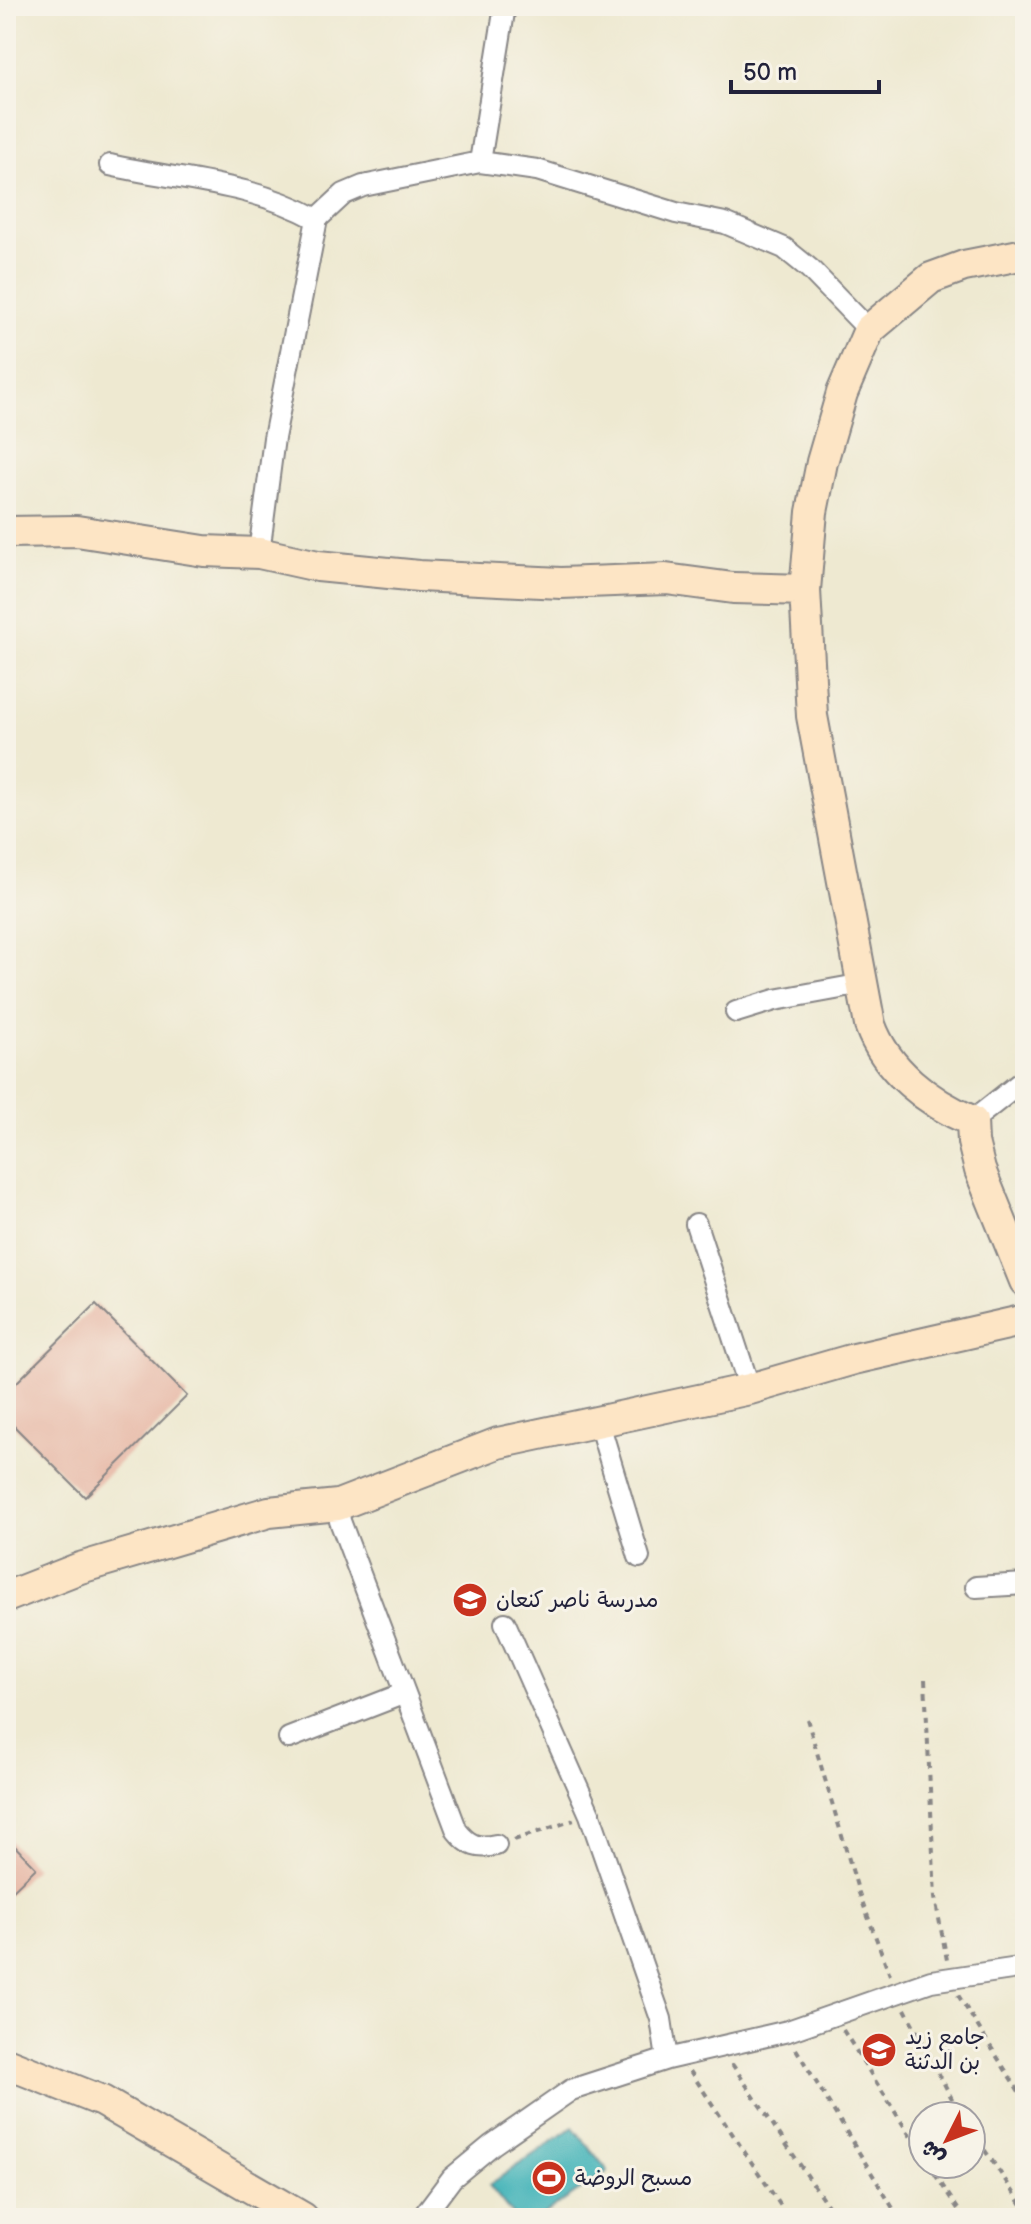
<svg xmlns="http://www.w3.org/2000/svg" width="1031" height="2224" font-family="'Balsamiq Sans','Playpen Sans Arabic',sans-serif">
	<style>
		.water { fill: #41b2b8; stroke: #326a7a; stroke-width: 2 }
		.building { fill: #e7b8a6 }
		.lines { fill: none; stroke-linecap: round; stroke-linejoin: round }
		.street-casing { stroke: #888686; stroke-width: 24 }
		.secondary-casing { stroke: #888686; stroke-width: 34 }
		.path { stroke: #888686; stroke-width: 4; stroke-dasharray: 6 6; stroke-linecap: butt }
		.street { stroke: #fff; stroke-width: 20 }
		.secondary { stroke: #fde5c5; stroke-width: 30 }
		.labels { text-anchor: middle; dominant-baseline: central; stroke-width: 6; stroke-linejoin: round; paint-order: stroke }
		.poi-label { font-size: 22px; fill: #22223b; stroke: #f7f3e8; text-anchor: start }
	</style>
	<rect width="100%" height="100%" fill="#f7f3e8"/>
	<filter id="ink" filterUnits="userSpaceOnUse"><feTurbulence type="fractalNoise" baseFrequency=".0125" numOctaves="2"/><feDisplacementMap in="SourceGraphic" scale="16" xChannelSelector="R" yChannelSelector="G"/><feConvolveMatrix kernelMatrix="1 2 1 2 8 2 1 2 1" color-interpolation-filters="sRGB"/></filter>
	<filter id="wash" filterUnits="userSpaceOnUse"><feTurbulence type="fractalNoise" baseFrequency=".006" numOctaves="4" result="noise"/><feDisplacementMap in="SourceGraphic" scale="32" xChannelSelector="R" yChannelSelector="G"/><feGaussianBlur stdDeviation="1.8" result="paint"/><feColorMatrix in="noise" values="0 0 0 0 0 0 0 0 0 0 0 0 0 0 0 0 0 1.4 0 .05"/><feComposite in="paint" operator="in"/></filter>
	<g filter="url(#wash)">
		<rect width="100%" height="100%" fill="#eee9d1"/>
		<path class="water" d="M573,2127L608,2171L538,2218H515L489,2185Z"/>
		<g id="blocks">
			<path class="building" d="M96,1304L187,1396L85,1497L6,1418V1393Z
				M6,1837L36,1868L6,1897Z"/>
		</g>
	</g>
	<g filter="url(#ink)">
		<use href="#blocks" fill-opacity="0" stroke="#888686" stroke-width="2"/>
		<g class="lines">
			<defs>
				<path id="street" d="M480,162L505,6
					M110,165C181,181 252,183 317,219
					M259,553L274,438L317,219L344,194L363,186L480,162L537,170L676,213L725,223L784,248L810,269L869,330
					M736,1012L775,1000L863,984
					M972,1121L1025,1079
					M696,1224L750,1389
					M599,1423L639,1557
					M338,1505L340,1521L457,1831C469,1846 478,1849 496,1845
					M976,1587L1025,1584
					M505,1623L590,1815L661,2019L667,2059
					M289,1738L405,1693
					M422,2218L452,2178L492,2145L571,2090L667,2059L788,2031L931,1981L1025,1967"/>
				<path id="secondary" d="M1025,254L964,266L931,278L869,330L842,393L822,462L812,512L805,590L812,716L870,1025C886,1070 929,1103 972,1121L973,1142L980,1170L1025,1281
					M6,532L77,531L204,551L259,553L318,566L419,576L561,583L666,579L733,588L805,590
					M6,1597L80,1568L269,1512L338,1505L498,1443L750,1389L854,1359L1025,1320
					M6,2063L102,2101L303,2218"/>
			</defs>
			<use href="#street" class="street-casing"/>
			<use href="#secondary" class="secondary-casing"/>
			<path class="path" d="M925,1679L935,1898L947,1960
				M807,1719L859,1893L890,1975
				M514,1840L574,1820
				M958,1995L1025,2101
				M905,2009L961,2116
				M843,2030L923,2156
				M796,2049L899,2218
				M732,2064L836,2218
				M690,2071L789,2218
				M971,2130L1025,2209
				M928,2164L964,2218"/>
			<use href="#street" class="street"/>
			<use href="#secondary" class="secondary"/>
		</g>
	</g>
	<defs>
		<symbol id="school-disc" viewBox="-11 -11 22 22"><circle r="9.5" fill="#c8321e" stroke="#f7f3e8"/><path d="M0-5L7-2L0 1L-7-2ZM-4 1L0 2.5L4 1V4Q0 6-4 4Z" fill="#fff"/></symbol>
		<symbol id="stadium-disc" viewBox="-11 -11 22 22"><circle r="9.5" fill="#c8321e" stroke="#f7f3e8"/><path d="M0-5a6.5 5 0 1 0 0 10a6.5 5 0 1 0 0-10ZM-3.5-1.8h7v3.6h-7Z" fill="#fff"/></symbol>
	</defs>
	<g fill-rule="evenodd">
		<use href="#school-disc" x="450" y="1580" width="40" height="40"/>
		<use href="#school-disc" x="859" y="2030" width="40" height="40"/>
		<use href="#stadium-disc" x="529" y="2158" width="40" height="40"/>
	</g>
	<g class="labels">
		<g class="poi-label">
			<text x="496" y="1600">مدرسة ناصر كنعان</text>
			<text x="905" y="2037">جامع زيد<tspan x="905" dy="25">بن الدثنة</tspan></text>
			<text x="575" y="2178">مسبح الروضة</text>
		</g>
	</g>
	<rect width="1031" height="2224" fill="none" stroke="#f7f3e8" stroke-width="32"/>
	<g transform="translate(947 2140) rotate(228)"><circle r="38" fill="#f7f3e8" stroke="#a29fa3" stroke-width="2"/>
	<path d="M0-6L14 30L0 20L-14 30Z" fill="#c8321e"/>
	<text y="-12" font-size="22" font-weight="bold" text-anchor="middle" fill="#22223b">ش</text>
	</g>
	<path d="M731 80v12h148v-12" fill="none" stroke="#22223b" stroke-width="4"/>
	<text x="743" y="80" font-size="24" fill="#22223b" stroke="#f7f3e8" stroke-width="6" paint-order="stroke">50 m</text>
</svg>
